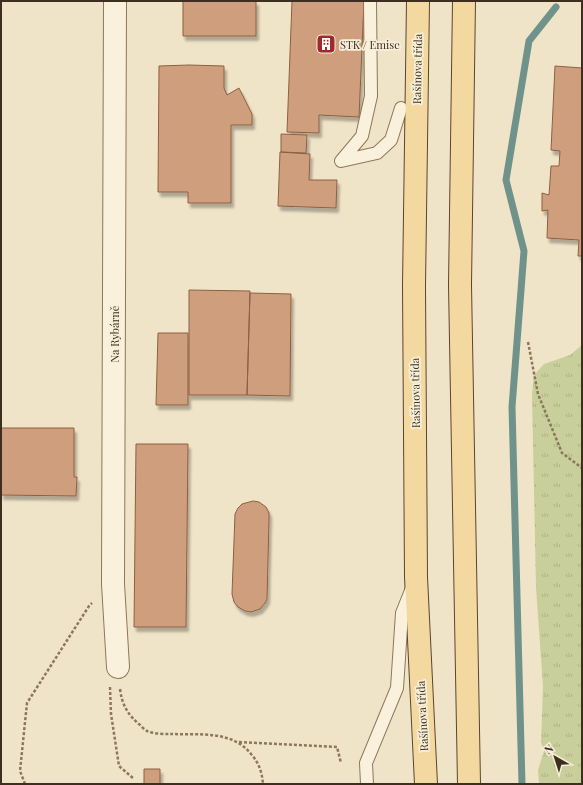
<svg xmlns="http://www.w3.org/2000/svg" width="583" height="785" font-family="'Playfair Display',serif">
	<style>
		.grass { fill: url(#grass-tufts) }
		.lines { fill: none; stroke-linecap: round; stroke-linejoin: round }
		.stream { stroke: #6f938a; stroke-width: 7 }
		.building { fill: #cf9f7d; stroke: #8d5f41; filter: url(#shadow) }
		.lane-casing { stroke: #8d765c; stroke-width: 14 }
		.street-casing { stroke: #8d765c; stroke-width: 24 }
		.primary-casing { stroke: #5b4430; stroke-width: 24 }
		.path { stroke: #8d765c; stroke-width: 2.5; stroke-dasharray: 3 2; stroke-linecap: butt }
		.lane { stroke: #faf1dc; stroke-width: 12 }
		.street { stroke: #faf1dc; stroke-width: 22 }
		.primary { stroke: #f3d9a0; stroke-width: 22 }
		.labels { text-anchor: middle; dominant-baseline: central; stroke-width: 3.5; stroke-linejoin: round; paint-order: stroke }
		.poi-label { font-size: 11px; fill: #3d2e20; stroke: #f7eed8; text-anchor: start }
		.street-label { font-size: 11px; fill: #3d2e20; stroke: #f7eed8 }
	</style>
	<defs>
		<pattern id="grass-tufts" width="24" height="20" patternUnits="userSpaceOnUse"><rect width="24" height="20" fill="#c9cf9b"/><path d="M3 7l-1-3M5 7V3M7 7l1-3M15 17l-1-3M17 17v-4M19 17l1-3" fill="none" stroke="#aeb285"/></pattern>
		<filter id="shadow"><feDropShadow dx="2.5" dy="4.5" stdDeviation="1" flood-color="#0004"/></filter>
	</defs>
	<rect width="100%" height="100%" fill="#f0e4c8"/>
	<path class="grass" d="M582,345V784H539L538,770L544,751L541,742L543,686L536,588L532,395L534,375L544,364L570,355Z"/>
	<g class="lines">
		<path class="stream" d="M522,784L512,407L524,251L506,180L529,41L556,7"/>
	</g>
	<path class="building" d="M183,1H256V36H183Z
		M292,1H364L359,117L319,115V133L287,132Z
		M189,65L224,66V88L227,95L239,88L252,114V125H231V203H188V192H158L159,66Z
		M555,66L582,68V256H578L579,240L547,238L548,210L542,211V193L549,195L551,166H559L560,151L551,150Z
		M281,134L307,135L306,153L281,152Z
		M280,152L310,154L309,180H337L336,208L278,206Z
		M189,290L250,291L247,395H189Z
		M250,293L291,294L290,396L247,395Z
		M158,333H188V405H156Z
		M1,428H74V477H77L76,496L1,495Z
		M136,444H188L186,627H134Z
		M253,501L259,502L266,507L269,513V519L267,599L265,603L260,609L251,612L245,611L238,607L234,602L232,594L235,514L238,508L242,504Z
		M144,769H160V784H144Z"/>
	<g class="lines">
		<defs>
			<path id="lane" d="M341,161L362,136L371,96L370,1
				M341,161L377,153L391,140L401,108
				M367,784L366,763L397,688L402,613L412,588"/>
			<path id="street" d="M115,1L113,584L118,667"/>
			<path id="primary" d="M418,1L414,286L416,577L426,784
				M464,1L460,285L469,784"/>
		</defs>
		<use href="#lane" class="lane-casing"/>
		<use href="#street" class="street-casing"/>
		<use href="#primary" class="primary-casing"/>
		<path class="path" d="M528,342L538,394L562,453L582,468
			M110,687L111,714L119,766L134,779
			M120,689C122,705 128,715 140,725C142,727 145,730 147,731C154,734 164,734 171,734C199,735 232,730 251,754C259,763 262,772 263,784
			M239,742L337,747L341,763
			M25,784L20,771L27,703L89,606L92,603"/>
		<use href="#lane" class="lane"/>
		<use href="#street" class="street"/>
		<use href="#primary" class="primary"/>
	</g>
	<defs>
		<symbol id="building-square" viewBox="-11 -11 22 22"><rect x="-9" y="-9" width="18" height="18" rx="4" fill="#9e2a2b" stroke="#f7eed8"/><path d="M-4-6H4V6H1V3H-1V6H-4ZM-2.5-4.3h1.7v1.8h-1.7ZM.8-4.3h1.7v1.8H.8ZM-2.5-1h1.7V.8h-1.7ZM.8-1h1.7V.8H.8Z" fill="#fff"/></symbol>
	</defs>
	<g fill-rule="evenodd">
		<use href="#building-square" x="315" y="33" width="22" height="22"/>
	</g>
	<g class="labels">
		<g class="poi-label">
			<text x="340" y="44">STK / Emise</text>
		</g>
		<g class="street-label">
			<text transform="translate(417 69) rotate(-89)">Rašínova třída</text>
			<text transform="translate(114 334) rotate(-90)">Na Rybárně</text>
			<text transform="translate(415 393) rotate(-91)">Rašínova třída</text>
			<text transform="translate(422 716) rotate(-93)">Rašínova třída</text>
		</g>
	</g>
	<rect width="583" height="785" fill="none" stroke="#3d2e20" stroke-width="4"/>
	<g transform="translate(555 757) rotate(321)" stroke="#f7eed8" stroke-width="3" paint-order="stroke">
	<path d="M0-3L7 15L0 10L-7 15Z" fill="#3d2e20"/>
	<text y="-6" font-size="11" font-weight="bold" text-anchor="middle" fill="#3d2e20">N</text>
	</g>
</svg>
